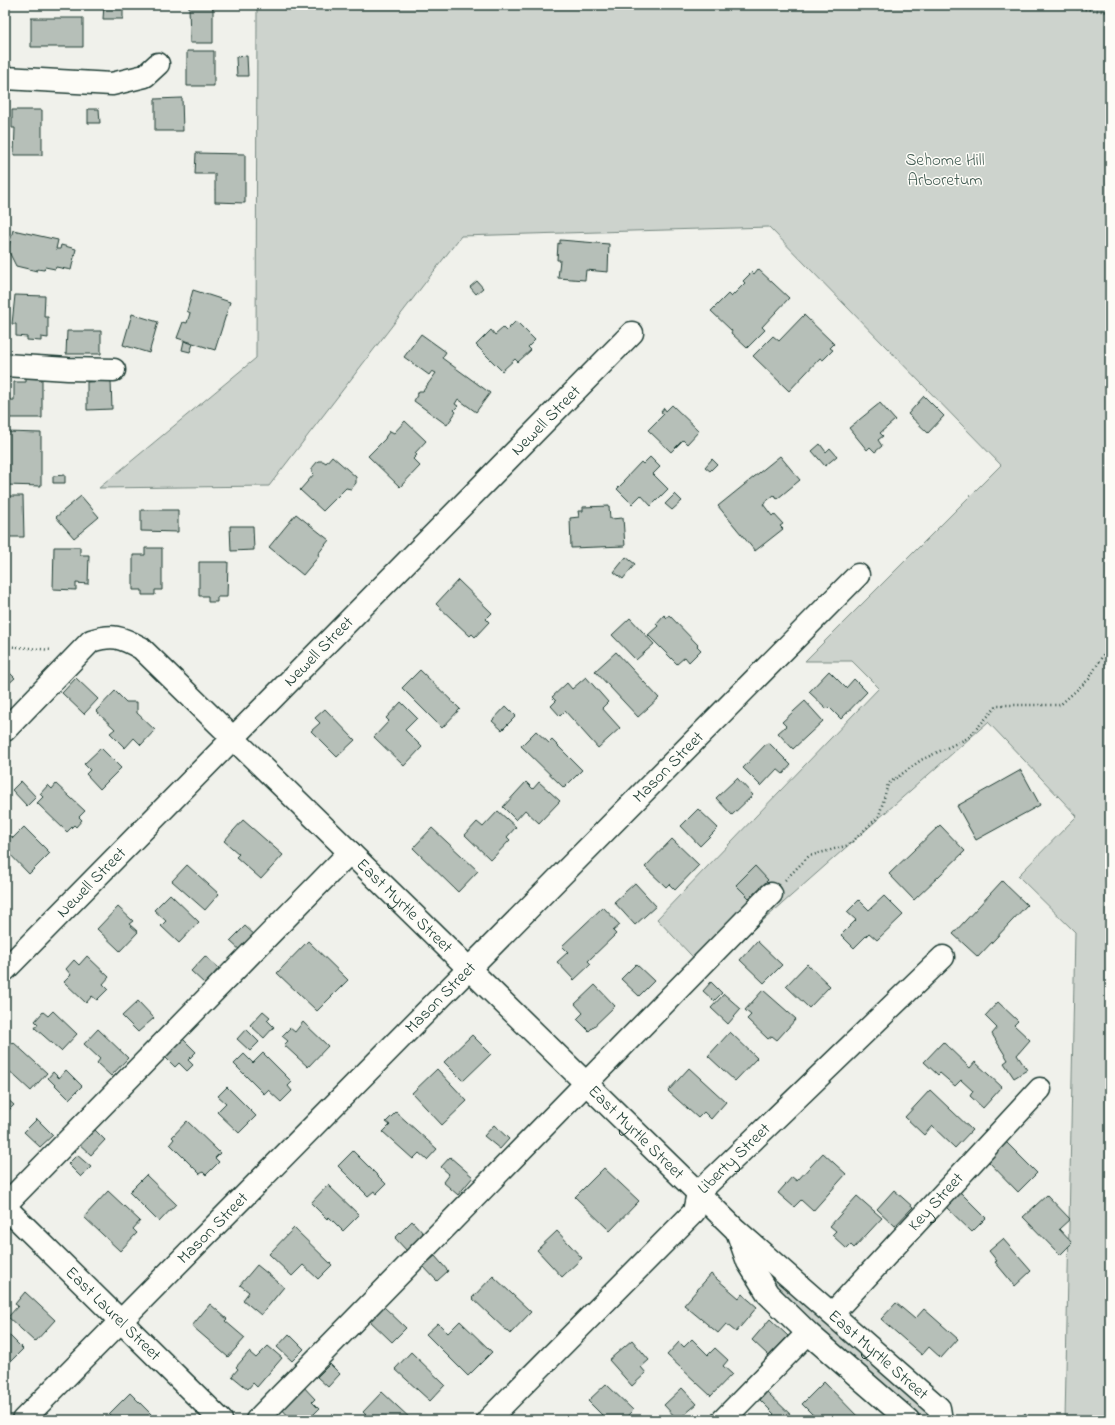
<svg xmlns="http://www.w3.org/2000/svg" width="1115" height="1425" font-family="'Indie Flower',sans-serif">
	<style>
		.green { fill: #cdd3cd; stroke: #768880 }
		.building { fill: #b6bfb8; stroke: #1f3d34 }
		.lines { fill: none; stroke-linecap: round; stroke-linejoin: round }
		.minor-casing { stroke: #1f3d34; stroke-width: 25 }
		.path { stroke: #1f3d34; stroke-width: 2.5; stroke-dasharray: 1 3; stroke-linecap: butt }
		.minor { stroke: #fdfcf7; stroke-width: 22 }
		.labels { text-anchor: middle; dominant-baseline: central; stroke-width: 3; stroke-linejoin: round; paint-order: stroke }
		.park-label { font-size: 17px; fill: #425b53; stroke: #fdfcf7 }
		.street-label { font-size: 17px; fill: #1f3d34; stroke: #fdfcf7 }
	</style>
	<rect width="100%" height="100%" fill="#f0f1eb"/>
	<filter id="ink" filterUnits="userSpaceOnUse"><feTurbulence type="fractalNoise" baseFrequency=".025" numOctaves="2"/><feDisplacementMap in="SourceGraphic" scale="8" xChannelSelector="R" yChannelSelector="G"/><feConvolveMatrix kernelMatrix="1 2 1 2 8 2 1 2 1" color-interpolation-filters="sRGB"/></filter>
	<g filter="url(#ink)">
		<path class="green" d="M257,5H1110V1420H1065L1075,932L1018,876L1077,816L988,722L706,971L657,919L879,688L852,661H805L1001,465L769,227L461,236L269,486L99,488L256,358Z
			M759,1259L931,1409L935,1420H918L786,1305Z"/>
		<path class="building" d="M104,5H123V19H103Z
			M189,5H213V43H190Z
			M31,18H83V47H31Z
			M187,51H214V86H187Z
			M247,56L248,76H237L236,57Z
			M182,98L183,131H155V99Z
			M88,109H99L100,123H88Z
			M12,110H42V155H14L15,128H12Z
			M196,153L245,154V203L215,202V174H195Z
			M13,230L58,240L56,249H60L61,245L76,249L71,270L56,267L55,269L45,267L44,270L37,269V271L16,266L8,250Z
			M560,240L609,244L608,272L586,270L585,280L558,278L560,260H557L558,243L560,244Z
			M758,269L789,298L762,327L765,330L747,348L731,333L732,331L711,311L728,294L731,297L745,283L743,281L752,272L754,274Z
			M477,281L483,288L476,294L470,287Z
			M193,290L230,302L215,350L177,338L183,322L187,323L190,313L187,311Z
			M15,295L45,296L44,317H48V338L41,337V341L27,340V337L16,336V324H12Z
			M132,314L158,322L149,353L123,345Z
			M804,315L834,344L830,348L833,350L823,360L820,358L789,391L753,356L773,336L779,341Z
			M516,321L535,340L528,347L531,350L518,362L515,359L502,371L476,345L491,330L495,335L503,328L506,331Z
			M67,331H101V354H66Z
			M421,334L446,352L442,358L490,393L476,412L458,399L455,404L458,406L454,410L456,412L447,425L414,401L419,391H423L436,373L432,371L429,375L404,357Z
			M184,341L193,344L190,352L182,350Z
			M26,374H42V418H7V400H14V382H26Z
			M111,381L112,409L87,410V382Z
			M924,396L944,416L928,433L908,414Z
			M880,403L895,420L880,433L883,436L878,440L882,446L875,452L870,447L867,450L849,428Z
			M672,405L699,431L687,444L683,440L671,452L648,430L664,414L661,412L664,408L666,411Z
			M405,421L426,441L415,453L417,455L413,459L420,466L400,487L368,456L385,439L386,436L390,431L394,433Z
			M6,432L41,433V486L5,485Z
			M820,444L826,452L830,448L837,456L825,466L812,451Z
			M332,456L356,477V483L351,489L346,488L323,511L300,490L314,474L312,472V468L318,461H323L326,463Z
			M780,456L800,480L777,499L774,495L763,504L772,516L774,514L783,524L780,526L783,529L755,551L718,506Z
			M650,457L660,467L653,474L668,489L651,506L641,495L632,504L617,489L625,481L624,480L641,462L643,464Z
			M712,459L717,464L710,471L705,467Z
			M65,475V483H53V476Z
			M675,494L682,501L672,510L665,504Z
			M5,496H23L24,537H5Z
			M81,496L99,517L74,538L56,517Z
			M609,506L610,519L623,518L625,546L571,548L570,518L579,517L578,511H583V507Z
			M141,510H178V532L141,531Z
			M296,514L329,540L318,554L319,556L303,575L269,547Z
			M230,526H253L254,550L231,551Z
			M54,547H80V555H89L88,584L76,583V590L53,589Z
			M145,548H162V590H155V595H142V590H133V555H145Z
			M626,557L635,564L623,579L614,572Z
			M199,562H228L227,597H217V602H208V596H199Z
			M458,580L492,613L486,619L489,622L475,637L472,634L470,636L436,604Z
			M664,615L667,618L669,615L698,645L697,646L701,650L689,662L685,657L677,664L648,635L658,626L656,624Z
			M630,618L654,644L636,660L612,635Z
			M616,652L659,698L638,717L595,671Z
			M5,668L15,678L5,687Z
			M420,670L460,709L442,728L402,688Z
			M829,671L846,688L854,679L867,692L841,719L829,707L827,709L809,692Z
			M586,677L608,702L602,708L620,728L598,748L565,711L560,716L551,706L556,701L552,697L567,683L572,689Z
			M76,678L98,699L84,714L62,693Z
			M115,691L126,702H137V713L155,730L141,745L134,738L125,748L110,733L115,729L96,711Z
			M805,701L823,721L793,749L778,733L786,726L782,722Z
			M401,702L417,718L405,730L422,747L404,766L374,737L389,721L386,718Z
			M506,706L516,716L502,730L492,721Z
			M325,709L355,740L337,757L311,731L320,723L315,718Z
			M536,731L549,743L552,740L582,770L564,788L521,746Z
			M768,742L791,765L783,774L777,769L761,786L743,768Z
			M101,748L121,768L100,789L86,774L90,770L84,764Z
			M1021,770L1040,805L976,840L957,806Z
			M737,778L753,795L732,815L716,798Z
			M21,781L36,797L27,806L12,790Z
			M526,782L533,789L539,782L560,801L539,823L525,810L516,820L503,807Z
			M56,784L85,811L79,817L82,820L76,827L74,825L67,832L37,803L43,797L40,794L48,785L52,789Z
			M698,809L718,828L700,846L681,826Z
			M498,811L516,827L507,837L510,840L491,860L465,835L477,822L483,827Z
			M243,820L283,855L261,879L236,857L239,854L224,841Z
			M940,825L965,851L914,900L889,874Z
			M24,827L50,853L29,874L5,849V831L13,838Z
			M432,828L478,871L458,892L413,848Z
			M672,839L699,865L675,890L669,884L666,887L645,867Z
			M187,865L219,894L205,910L172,881Z
			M755,866L768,880L749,898L736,885Z
			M1002,881L1027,905L978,957L953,934Z
			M635,883L656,906L635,925L614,902Z
			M170,894L199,922L179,943L161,926L166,921L154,910Z
			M884,896L903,915L877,940L869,933L854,948L841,935L856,920L847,912L859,900L869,910Z
			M118,907L133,921L129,924L138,932L120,951L97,929Z
			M603,907L620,925L613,931L616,934L588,961L591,964L574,980L557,962L568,952L562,946Z
			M245,926L257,937L242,952L230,941Z
			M308,941L348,980L317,1011L277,973Z
			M757,941L782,965L764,983L740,960Z
			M87,956L109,977L103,984L108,989L97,1000L92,996L86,1003L64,982L71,975L66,969L74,960L79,965Z
			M205,956L219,968L205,984L191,971Z
			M636,964L654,981L639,996L621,979Z
			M807,964L830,986L809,1008L786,986Z
			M711,982L722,993L714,1001L703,991Z
			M595,985L615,1006L589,1031L577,1019L583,1013L575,1004Z
			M763,990L796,1019L777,1040L772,1036L768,1039L747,1019L751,1015L745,1010Z
			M724,994L741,1009L728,1024L711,1008Z
			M138,1001L154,1018L138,1032L122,1016Z
			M998,1002L1018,1021L1014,1025L1030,1040L1017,1055L1027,1070L1014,1078L1004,1063L1008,1060L992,1034L997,1028L985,1016Z
			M53,1011L77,1034L61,1051L35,1028L38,1024L35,1021L43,1012L48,1016Z
			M263,1011L270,1017L267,1020L274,1027L264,1038L250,1025Z
			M303,1022L328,1046L308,1067L284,1045L288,1041L282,1036L290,1028L295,1032Z
			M98,1029L128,1058L111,1076L97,1063L100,1059L84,1044Z
			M246,1029L259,1042L250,1051L237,1039Z
			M730,1032L757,1058L735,1081L708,1056Z
			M472,1035L491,1054L463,1081L444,1062Z
			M180,1036L196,1052L188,1060L193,1065L187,1071L179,1063L175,1067L162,1054Z
			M13,1042L47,1073L31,1091L5,1067V1051Z
			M943,1042L970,1068L975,1062L1002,1087L983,1108L970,1096L973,1091L961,1080L955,1086L940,1073L938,1075L924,1062Z
			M263,1053L292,1082L288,1086L292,1091L281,1102L268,1090L264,1094L234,1064L244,1054L253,1063Z
			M689,1068L726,1102L711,1119L704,1112L698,1118L668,1091Z
			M437,1069L467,1101L442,1125L412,1093Z
			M66,1070L82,1086L69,1099L48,1078L53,1072L59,1078Z
			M227,1087L256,1116L239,1133L217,1112L226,1103L218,1096Z
			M930,1090L972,1130L955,1148L932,1126L924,1135L905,1117Z
			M5,1097L14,1105L5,1114Z
			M396,1112L437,1149L427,1160L419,1153L413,1159L383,1132L390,1125L386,1122Z
			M37,1119L53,1135L40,1147L24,1132Z
			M187,1121L220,1153L215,1158L219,1162L206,1175L203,1172L200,1174L170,1144L174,1139L172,1137Z
			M494,1125L509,1139L500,1149L484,1136Z
			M92,1127L105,1140L91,1155L77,1142Z
			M1006,1142L1037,1173L1018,1192L987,1160Z
			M353,1151L386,1184L376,1194L374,1191L368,1196L338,1166Z
			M823,1153L846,1174L813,1211L801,1200L794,1207L778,1193L792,1177L797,1181Z
			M77,1155L91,1167L81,1177L68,1164Z
			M450,1157L473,1177L458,1195L443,1182L449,1174L441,1167Z
			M604,1168L639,1201L610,1231L575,1197Z
			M146,1175L176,1204L159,1222L129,1192Z
			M328,1185L359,1215L343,1231L329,1217L327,1219L311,1203Z
			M894,1190L913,1207L895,1226L877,1209Z
			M108,1191L140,1221L133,1229L137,1233L120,1251L84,1217Z
			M960,1192L986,1218L972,1232L946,1207Z
			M1047,1195L1070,1219L1059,1229L1072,1243L1060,1255L1023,1217Z
			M857,1196L882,1218L854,1248L851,1245L847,1249L832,1235L836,1231L830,1226Z
			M412,1221L424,1234L407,1251L395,1238Z
			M294,1228L332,1265L318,1279L303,1265L292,1276L269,1254Z
			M557,1231L582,1258L562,1277L537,1250Z
			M1003,1239L1031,1271L1015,1286L995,1262L997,1261L989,1251Z
			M435,1256L448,1271L437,1281L423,1266Z
			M257,1265L284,1287L261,1315L243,1300L249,1292L240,1285Z
			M711,1274L739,1298L742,1294L757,1307L736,1332L726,1324L718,1333L684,1305Z
			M493,1276L531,1312L510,1334L472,1298Z
			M25,1292L55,1320L35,1342L8,1317L18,1306L15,1304Z
			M896,1303L915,1319L924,1309L958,1339L941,1358L929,1347L922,1355L881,1319Z
			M210,1304L227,1319L225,1321L245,1338L228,1357L192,1326Z
			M382,1305L406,1328L392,1342L368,1319Z
			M770,1319L788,1336L769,1356L752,1340Z
			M460,1321L492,1352L468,1376L426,1334L438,1323L448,1333Z
			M5,1331L23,1349L6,1366L5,1365Z
			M289,1334L304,1349L292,1361L277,1347Z
			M692,1339L708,1355L715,1348L728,1360L723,1366L732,1374L711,1396L667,1355L679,1342L684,1347Z
			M632,1340L649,1360L641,1367L646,1373L632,1386L609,1360Z
			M268,1346L282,1358L257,1387L253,1383L248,1389L232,1376L238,1369L236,1367L249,1352L256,1358Z
			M411,1352L445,1385L430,1401L395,1369Z
			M330,1364L340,1374L328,1387L317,1377Z
			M824,1382L861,1420H818L802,1404Z
			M301,1384L315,1399L312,1402L319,1409L308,1420H292L278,1405Z
			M606,1384L633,1410L623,1420H607L588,1401Z
			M682,1388L697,1404L678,1420L664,1405Z
			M382,1392L412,1420H371L363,1412Z
			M767,1392L795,1419L777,1420L772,1416L774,1414L760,1400Z
			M130,1393L151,1414L145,1420H115L109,1414Z
			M1025,1413L1033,1420H1018Z"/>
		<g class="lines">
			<defs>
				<g id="minor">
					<path d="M5,78L112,84L145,76L158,64"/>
					<path d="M5,365L68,369L114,370"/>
					<path id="s1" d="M5,730L91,641C113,634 121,637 141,648L736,1230L939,1408L941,1420"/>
					<path id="s2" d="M5,970L632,333"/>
					<path d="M5,1205L350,852"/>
					<path id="s3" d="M5,1207L221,1420"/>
					<path d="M737,1231L748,1262L768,1294L808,1333L908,1420"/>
					<path id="s4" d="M832,1314L1040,1089"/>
					<path id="s5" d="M23,1420L858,575"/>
					<path d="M257,1420L771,894"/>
					<path id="s6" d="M488,1420L694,1212L698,1193L943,957"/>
					<path d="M723,1420L808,1333"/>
				</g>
			</defs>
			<use href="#minor" class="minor-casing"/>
			<path class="path" d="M1049,5L1110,12
				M5,646L52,650
				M785,880L809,856L849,845L879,816L888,784L921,760L968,738L998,705H1060L1089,679L1110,643"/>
			<use href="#minor" class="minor"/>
		</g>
	</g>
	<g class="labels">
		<g class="park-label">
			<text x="945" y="160">Sehome Hill<tspan x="945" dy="20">Arboretum</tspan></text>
		</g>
		<g class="street-label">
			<text stroke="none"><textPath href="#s2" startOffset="771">Newell Street</textPath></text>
			<text stroke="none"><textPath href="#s2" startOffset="447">Newell Street</textPath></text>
			<text stroke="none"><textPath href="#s5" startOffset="918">Mason Street</textPath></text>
			<text stroke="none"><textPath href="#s2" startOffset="123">Newell Street</textPath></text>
			<text stroke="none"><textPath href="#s1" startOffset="545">East Myrtle Street</textPath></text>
			<text stroke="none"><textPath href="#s5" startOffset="594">Mason Street</textPath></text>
			<text stroke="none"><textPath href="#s1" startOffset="869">East Myrtle Street</textPath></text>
			<text stroke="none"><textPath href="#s6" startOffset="362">Liberty Street</textPath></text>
			<text stroke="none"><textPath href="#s4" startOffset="153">Key Street</textPath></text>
			<text stroke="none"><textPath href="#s5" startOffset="270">Mason Street</textPath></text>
			<text stroke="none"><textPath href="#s3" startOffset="152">East Laurel Street</textPath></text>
			<text stroke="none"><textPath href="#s1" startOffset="1198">East Myrtle Street</textPath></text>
		</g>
	</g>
	<rect width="1115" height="1425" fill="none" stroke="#fdfcf7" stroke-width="20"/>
	<rect x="10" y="10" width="1095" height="1405" fill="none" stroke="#1f3d34" stroke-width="1.5" filter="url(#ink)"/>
</svg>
